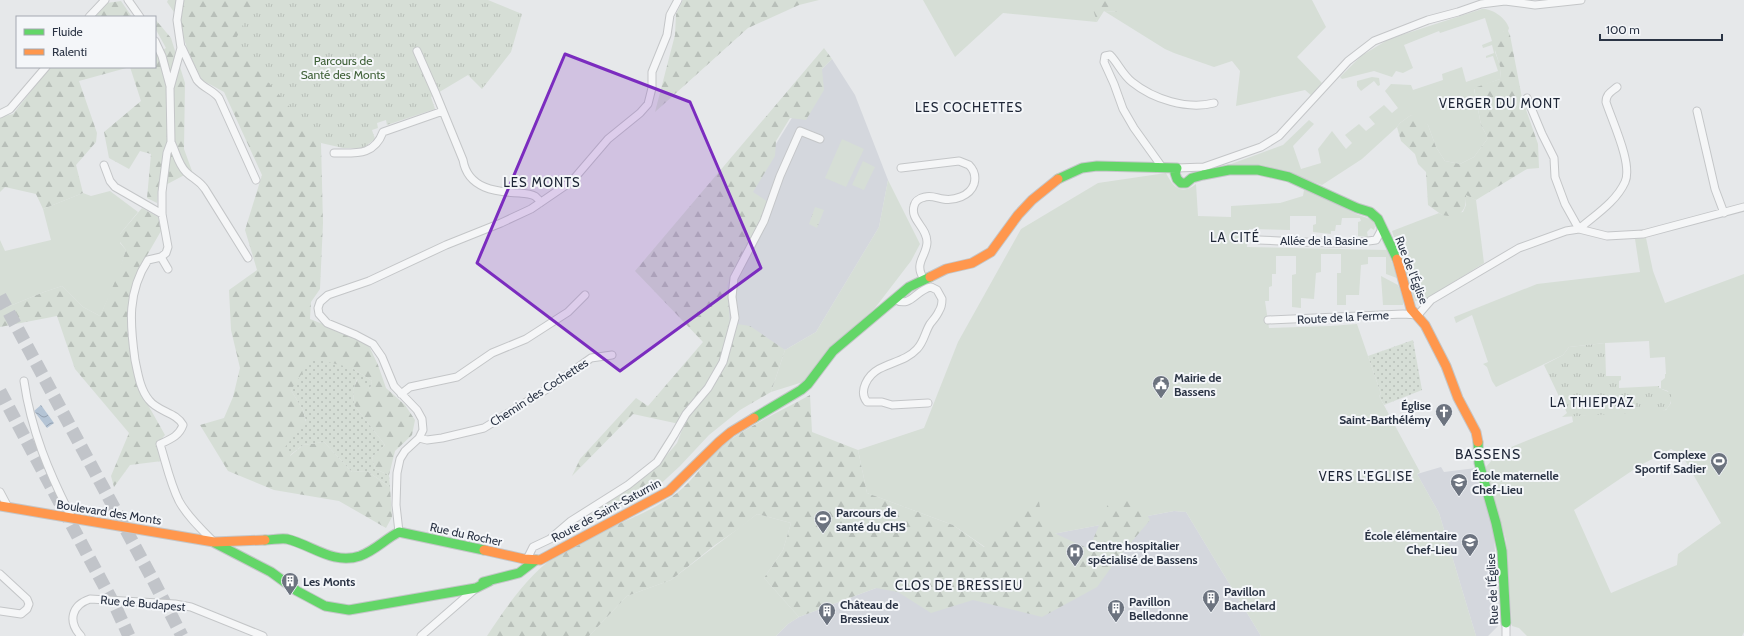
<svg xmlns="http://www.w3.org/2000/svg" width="1744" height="636" font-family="Cabin,sans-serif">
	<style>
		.built { fill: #d4d7dd }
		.grass { fill: #d6ded6; fill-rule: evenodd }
		.forest { fill: url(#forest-firs) }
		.park { fill: url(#park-tufts) }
		.garden { fill: url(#garden-dots) }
		.water { fill: url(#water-waves) }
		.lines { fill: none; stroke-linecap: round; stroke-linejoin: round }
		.highway-tunnel { stroke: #c1c4c9; stroke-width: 13; stroke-dasharray: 13 6; stroke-linecap: butt }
		.street-casing { stroke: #c4c6c8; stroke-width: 9 }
		.fast-casing { stroke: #c4c6c8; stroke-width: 11 }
		.slow-casing { stroke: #c4c6c8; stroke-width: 11 }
		.street { stroke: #f5f6f7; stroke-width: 7 }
		.fast { stroke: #63d668; stroke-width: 9 }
		.slow { stroke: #ff974d; stroke-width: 9 }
		.marked { fill: #7b2cbf; fill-opacity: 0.2; stroke: #7b2cbf; stroke-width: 3; stroke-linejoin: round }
		.labels { text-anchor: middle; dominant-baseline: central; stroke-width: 4; stroke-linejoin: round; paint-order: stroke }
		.park-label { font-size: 12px; fill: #3f6138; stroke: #f4f6f9 }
		.street-label { font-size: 12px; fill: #2b3445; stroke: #f4f6f9 }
		.poi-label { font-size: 12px; font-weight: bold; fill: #2b3445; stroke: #f4f6f9; text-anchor: start }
		.neighbourhood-label { font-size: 13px; letter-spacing: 1px; fill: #1d2536; stroke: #f4f6f9 }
		.quarter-label { font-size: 14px; letter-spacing: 1px; fill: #1d2536; stroke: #f4f6f9 }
	</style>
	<defs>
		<pattern id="forest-firs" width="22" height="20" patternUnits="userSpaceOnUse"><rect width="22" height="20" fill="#d6ded6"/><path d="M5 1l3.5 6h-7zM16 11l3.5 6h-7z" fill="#b8bfb9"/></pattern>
		<pattern id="park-tufts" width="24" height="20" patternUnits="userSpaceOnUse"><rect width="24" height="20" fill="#d6ded6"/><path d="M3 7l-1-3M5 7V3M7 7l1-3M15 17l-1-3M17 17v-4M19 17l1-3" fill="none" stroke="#b8bfb9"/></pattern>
		<pattern id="garden-dots" width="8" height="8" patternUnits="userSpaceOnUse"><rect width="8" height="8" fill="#d6ded6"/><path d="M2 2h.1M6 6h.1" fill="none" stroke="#b8bfb9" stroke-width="1.8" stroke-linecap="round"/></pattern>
		<pattern id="water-waves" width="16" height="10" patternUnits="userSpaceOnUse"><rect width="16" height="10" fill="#b4c4d5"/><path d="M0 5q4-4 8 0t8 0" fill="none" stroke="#93a0af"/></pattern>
	</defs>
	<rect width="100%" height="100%" fill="#e6e8ea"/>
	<path class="built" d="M832,59L855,95L888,180L879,227L816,332L785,350L721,321L706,258L822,69Z
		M1441,467L1444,472L1476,468L1493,523L1500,624L1488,636H1476L1439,513L1417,474Z
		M1174,511L1186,512L1261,636H776L788,624L799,617L985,547Z"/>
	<path class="grass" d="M923,0H1091L1097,22L1003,13L955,57Z
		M1118,0H1312L1326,27L1297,57L1322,83L1312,96L1305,90L1236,106L1240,71L1232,61L1214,67L1174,53L1165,49L1104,11L1118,12Z
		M1482,9C1492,8 1506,18 1509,28L1508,31H1504L1495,52L1501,68L1500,79L1474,89L1481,125L1488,138L1474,157L1460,164L1445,161L1436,147L1428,125L1411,115L1400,123L1397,127L1362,159L1322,185L1287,173L1223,167L1283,145L1309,120L1314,124L1293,146L1301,169L1321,163L1318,149L1332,131L1346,149L1352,143L1345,135L1359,124L1366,131L1375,124L1369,117L1384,105L1392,113L1398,108L1385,91L1391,84L1411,85L1413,90L1443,80L1442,74L1462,67L1466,82L1498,71L1493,56L1486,58V56L1494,53L1492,45L1483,48L1482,45L1492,41L1485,18L1440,33L1439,31L1404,45L1413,68L1403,73L1396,71L1392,77L1374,71L1342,79L1340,77L1361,56L1389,39Z
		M1372,77L1379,78L1380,85L1378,86L1374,81L1361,91L1357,86V81Z
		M842,139L864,149L846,187L825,178Z
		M863,161L875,167L864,190L852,185Z
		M1166,173C1173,187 1181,196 1196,184L1198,216L1231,217V206L1280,203L1303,196L1304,190L1319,195L1356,214L1373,220L1375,227L1374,230L1371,228L1367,232L1368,237L1358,236V222L1361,221L1360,218H1342L1341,225H1336L1335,231H1331V234L1313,232V225L1316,224V216H1290V230L1249,229L1247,247L1388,250L1397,278L1386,274V257H1368V264L1361,265L1359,295H1346V305H1337V273H1341V254H1321V272L1316,273L1314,299L1301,298V308L1292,307V275L1296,274V256H1276V274H1272V286L1269,287V301H1265L1269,328L1330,326L1357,324L1381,394L1379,396L1420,472L1417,474L1439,513L1476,636H1261L1186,512L1174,511L985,547L953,525L867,493L858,450L924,428L958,342L1021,229L1098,183Z
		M888,180L920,244L911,261L875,308L830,348L803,382L771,392L785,350L816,332L879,227Z
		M110,191L138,212L120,234V243L126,250L117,279L100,316L83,307L62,286L44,292L0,310V240L5,251L51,240L43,209L83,193L91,196Z
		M1466,194L1476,200L1484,263L1428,298L1415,301L1392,231L1439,213L1442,215L1463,212L1466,205Z
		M1646,238L1653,271L1665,303L1744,274V632L1742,636H1527L1519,628L1512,626L1506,540L1485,468L1499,452L1573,422L1572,416L1666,410L1671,403L1668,391L1659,388H1661V381L1665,378V374H1666L1665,357L1650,358L1649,341L1605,343L1569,347L1563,355L1496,387L1492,381L1487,367L1483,364L1488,362L1472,315L1456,323L1454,317L1537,284L1640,272L1635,239ZM1671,449L1682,455L1721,523L1678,554L1677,565L1611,593L1574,510L1639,466Z
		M1381,276L1398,285L1404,300L1403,305H1383Z
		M757,514L791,523L783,550L764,578L799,617L788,624L776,636H589L627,596L671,580Z"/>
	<path class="forest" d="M168,0H311L299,95L321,143L323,223L320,289L311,302L310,319L348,334L369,346L378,365L386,388L405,405L415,420L412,435L395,451L389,475L375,469L372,457L385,445L354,405L353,390L358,378L370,389L372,381L352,368L291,390L303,410L306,422L290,456L303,445L324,442L352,472L367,471L390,487L392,517L386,528L339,501L274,490L228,471L200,425L224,418L233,397L240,368L231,330L229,290L257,270L245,230L262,175L224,92L202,80L189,54L176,15L167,2Z
		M683,0H819L799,5L748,28L655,112L675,35L676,14Z
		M1090,0H1120L1121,1L1118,12L1104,11L1097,22Z
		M121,1L132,17H94L107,3Z
		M155,19L171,38L185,83L184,149L192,171L158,189L157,203L147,198L151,154L140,151L129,169L109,158L104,132L141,101L130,67L79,81L97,133L96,142L76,165L83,193L43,209L36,194L5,187L0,192V117L13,114L50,67H155V53L156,54L166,48L155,28Z
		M1504,31H1508L1510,35L1522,98L1538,144L1539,168L1527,169L1476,200L1466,195C1466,206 1465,211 1455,217L1442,215L1428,205L1426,172L1418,164L1415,154L1401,141L1397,127L1400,123L1411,115L1418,117L1428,125L1436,147L1445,161L1460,164L1474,157L1488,138L1481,125L1474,88L1500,79C1500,75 1502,70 1500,66C1496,51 1489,43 1504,31Z
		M824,48L832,59L822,69L824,90L806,120L790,118L776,141L775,156L753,192L768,202L759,226L727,285L730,323L750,326L785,350L771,392L740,410L709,435L680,466L654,490L569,531L660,463L677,443L684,425L633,414L572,476L580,459L636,398L648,406L703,342L635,271Z
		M142,208L158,217L161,231L142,264L129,304L139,389L165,435L158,443L162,461L130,465L114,487L111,476L129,433L75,369L57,316L0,327V310L44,292L62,286L83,307L100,316L116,279L126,250L120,242V234Z
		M810,395L812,432L858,450L867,493L953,525L984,547L1039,501L1043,528L1089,549L1111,497H1137L1150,520L1118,558L1097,587L1042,617L973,600L931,613L898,592L876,588L799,617L764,578L783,550L791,523L757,514L741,527L715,545L671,580L627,596L589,636H487C508,604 532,569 566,549C601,528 643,518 677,493C694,480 706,459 723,445C750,425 781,411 810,395Z"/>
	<path class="park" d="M255,0H488L522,14L511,52L482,89L468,75L431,97L435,109L387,125L386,120L377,123L378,128L372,130L375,139L363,148H343L321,143L234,43Z
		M815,207L824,210L817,228L809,224Z
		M1605,343L1606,376H1621V380L1619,381V388L1659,386V388L1671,393C1672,401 1670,408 1663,411L1562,417L1567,413L1544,365L1563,355L1569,347Z"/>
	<path class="garden" d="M1413,340L1422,390L1384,405L1379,396L1381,394L1368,356Z
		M312,358L352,368L372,381L370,389L357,379L353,390L354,405L385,445L372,457L375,469L389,475L390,487L367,471L352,472L324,442L303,445L289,456L285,447L306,421L303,410L291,390Z"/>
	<path class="water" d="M41,405L54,423L47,428L34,411Z"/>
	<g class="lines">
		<path class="highway-tunnel" d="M0,296L153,580L182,636
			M0,391L116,608L129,636"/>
		<defs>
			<path id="street" d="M128,0L140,17
				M180,0L177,20L181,48L170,88L171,142L167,153L162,192V214L168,247L166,253L161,257L148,260C127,292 130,324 135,360C138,374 140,389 149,400C158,412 176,412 183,425C179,436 171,439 160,444C166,463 170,483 179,501C187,516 202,530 214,542
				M89,17L105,0
				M155,41L162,56L170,86
				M182,48L197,80C203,88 213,90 219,98L256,180
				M417,51L436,94L463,160C468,189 496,192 520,193C525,194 533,193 537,198C539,199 539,202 540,203
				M1527,98L1542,134L1554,158L1555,177L1565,204L1579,229C1595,215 1616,202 1625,182C1633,164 1612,121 1606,102C1606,94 1611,92 1617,87
				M1697,111L1715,189L1724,213
				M0,114L10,109L46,67
				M171,142C176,152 178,164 186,172C193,179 199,180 205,189L248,258
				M334,153C356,153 374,156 383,132L443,111
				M104,165L110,181L115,187L162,214
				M1162,167L1134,128L1123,109L1114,84L1104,62L1105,56L1110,55C1118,63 1122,74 1132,82C1153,99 1187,110 1214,103
				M901,168L959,161L969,165C974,170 976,177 974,184C970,196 954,201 943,199C937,198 931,195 925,197C920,198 915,201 914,206C910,220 927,227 927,242C927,256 913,263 924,279
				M1177,168L1204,167L1261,147L1279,136L1348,61L1374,41L1428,20L1458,12L1481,4L1505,1L1535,5L1581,0
				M1259,240C1298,241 1338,246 1376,240L1382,229
				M161,257L168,269
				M894,299C911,309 915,290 931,287L937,290L942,299C942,303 941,308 939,311C937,316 933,320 930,324C925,332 924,342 917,349C907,360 892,362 879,369C868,375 858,391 867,402H882L892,405L928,403
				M1268,320L1403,314L1418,315L1431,300L1519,248L1566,231L1579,229L1607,236L1643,234L1744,207
				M24,381C31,430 49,473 72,518
				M401,394L410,387L457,377L492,353L526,339L568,312L585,295
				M419,438L427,440L442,438L484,428L552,386L591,358L612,355
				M0,492L8,507
				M399,532L396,505L397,473L400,459L405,451L419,438L423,430L422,419L417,410L394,386L382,357L373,344L356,335L327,323L319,314L318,308L320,302L328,295L369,281L446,245L501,223L531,209L572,181L608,139L640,113L648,104L652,88V72L667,35L670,15L678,0
				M527,559L533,547L550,539L571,521L628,485L657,462L674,435L686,414L708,388L723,362L735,318L732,297L734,278L764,221L780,176L800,131L820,139
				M0,574L27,599L29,604L27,609L21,614L0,611
				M1506,623V636
				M81,636C67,621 72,605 90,599L175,604L191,607L263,636
				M421,636L475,589"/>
			<path id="fast" d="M1058,179L1082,168L1097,166L1177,168L1175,173L1177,179L1181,183H1186L1192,178L1203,175L1229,170H1258L1289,177L1357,208L1370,212L1378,219L1397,259
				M754,418L801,390L808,384L833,351L909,287L930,277
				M1478,442L1479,463L1496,523L1502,551L1506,623
				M265,540C272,540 280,538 287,539C312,545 333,565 360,556C376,550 385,539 399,532L484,550
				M215,543L271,572L297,591L325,606L349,610L476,588L490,581
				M483,582L519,573L536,560"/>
			<path id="slow" d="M1397,259L1411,309L1425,325L1446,366L1458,398L1476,432L1478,442
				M930,277L946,269L972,263L991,252L1018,215L1032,200L1058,179
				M0,506L214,542L265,540
				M484,550L524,559L540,560L669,491L719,442L731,432L754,418"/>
		</defs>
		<use href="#street" class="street-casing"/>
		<use href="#fast" class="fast-casing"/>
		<use href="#slow" class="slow-casing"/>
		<use href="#street" class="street"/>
		<use href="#fast" class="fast"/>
		<use href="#slow" class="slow"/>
	</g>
	<path class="marked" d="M565,54L690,102L761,268L620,371L477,263Z"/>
	<defs>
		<symbol id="civic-pin" viewBox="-11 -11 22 30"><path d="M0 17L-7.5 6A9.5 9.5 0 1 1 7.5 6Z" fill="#6c737f" stroke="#f4f6f9"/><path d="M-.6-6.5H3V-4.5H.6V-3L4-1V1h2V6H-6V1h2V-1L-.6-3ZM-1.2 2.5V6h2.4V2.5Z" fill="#fff"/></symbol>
		<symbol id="church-pin" viewBox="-11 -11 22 30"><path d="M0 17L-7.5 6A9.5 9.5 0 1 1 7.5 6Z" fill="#6c737f" stroke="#f4f6f9"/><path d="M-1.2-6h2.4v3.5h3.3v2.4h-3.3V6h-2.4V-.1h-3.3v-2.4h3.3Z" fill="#fff"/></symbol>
		<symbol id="stadium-pin" viewBox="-11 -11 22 30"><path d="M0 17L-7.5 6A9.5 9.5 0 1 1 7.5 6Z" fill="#6c737f" stroke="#f4f6f9"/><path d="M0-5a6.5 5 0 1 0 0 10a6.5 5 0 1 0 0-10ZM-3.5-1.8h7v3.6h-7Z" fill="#fff"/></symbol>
		<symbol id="school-pin" viewBox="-11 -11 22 30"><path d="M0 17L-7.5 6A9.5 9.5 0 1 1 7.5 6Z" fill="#6c737f" stroke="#f4f6f9"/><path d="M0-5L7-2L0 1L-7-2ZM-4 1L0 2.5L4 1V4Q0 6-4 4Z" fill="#fff"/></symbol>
		<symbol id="hospital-pin" viewBox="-11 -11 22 30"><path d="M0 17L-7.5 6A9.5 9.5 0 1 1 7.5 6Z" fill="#6c737f" stroke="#f4f6f9"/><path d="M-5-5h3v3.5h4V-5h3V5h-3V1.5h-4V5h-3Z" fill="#fff"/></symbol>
		<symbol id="building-pin" viewBox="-11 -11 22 30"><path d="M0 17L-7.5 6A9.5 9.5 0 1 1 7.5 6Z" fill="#6c737f" stroke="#f4f6f9"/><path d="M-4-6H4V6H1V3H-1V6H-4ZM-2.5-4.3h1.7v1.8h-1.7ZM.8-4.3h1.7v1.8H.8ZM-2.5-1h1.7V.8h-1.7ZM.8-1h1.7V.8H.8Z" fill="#fff"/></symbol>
	</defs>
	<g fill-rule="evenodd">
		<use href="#civic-pin" x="1151" y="374" width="20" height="27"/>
		<use href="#church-pin" x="1434" y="402" width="20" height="27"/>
		<use href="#stadium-pin" x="1709" y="451" width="20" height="27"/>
		<use href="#school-pin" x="1449" y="472" width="20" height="27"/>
		<use href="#stadium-pin" x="813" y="509" width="20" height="27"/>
		<use href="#school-pin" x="1460" y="532" width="20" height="27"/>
		<use href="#hospital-pin" x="1065" y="542" width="20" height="27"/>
		<use href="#building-pin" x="280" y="571" width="20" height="27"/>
		<use href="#building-pin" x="1201" y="588" width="20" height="27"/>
		<use href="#building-pin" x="1106" y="598" width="20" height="27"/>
		<use href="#building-pin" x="817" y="601" width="20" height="27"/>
	</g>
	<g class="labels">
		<g class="park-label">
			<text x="343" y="60">Parcours de<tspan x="343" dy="14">Santé des Monts</tspan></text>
		</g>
		<g class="street-label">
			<text x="1324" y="240">Allée de la Basine</text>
			<text transform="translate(1412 270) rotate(69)">Rue de l'Église</text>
			<text transform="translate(1343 317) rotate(-3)">Route de la Ferme</text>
			<text transform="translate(539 392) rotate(-33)">Chemin des Cochettes</text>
			<text transform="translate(606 510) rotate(-28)">Route de Saint-Saturnin</text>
			<text transform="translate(109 512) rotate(9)">Boulevard des Monts</text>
			<text transform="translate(466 534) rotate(12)">Rue du Rocher</text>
			<text transform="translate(1492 589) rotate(-93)">Rue de l'Église</text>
			<text transform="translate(143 603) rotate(5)">Rue de Budapest</text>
		</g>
		<g class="poi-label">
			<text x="1174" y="377">Mairie de<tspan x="1174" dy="14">Bassens</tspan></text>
			<text x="1431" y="405" text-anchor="end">Église<tspan x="1431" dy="14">Saint-Barthélémy</tspan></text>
			<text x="1706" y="454" text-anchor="end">Complexe<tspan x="1706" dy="14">Sportif Sadier</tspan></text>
			<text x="1472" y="475">École maternelle<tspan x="1472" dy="14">Chef-Lieu</tspan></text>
			<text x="836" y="512">Parcours de<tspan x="836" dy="14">santé du CHS</tspan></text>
			<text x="1457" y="535" text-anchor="end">École élémentaire<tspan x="1457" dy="14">Chef-Lieu</tspan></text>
			<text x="1088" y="545">Centre hospitalier<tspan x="1088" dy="14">spécialisé de Bassens</tspan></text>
			<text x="303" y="581">Les Monts</text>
			<text x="1224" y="591">Pavillon<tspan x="1224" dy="14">Bachelard</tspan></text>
			<text x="1129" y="601">Pavillon<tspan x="1129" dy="14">Belledonne</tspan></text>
			<text x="840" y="604">Château de<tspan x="840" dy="14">Bressieux</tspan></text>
		</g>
		<g class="neighbourhood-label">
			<text x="1500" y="103">VERGER DU MONT</text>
			<text x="969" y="107">LES COCHETTES</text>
			<text x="542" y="182">LES MONTS</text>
			<text x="1235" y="237">LA CITÉ</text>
			<text x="1592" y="402">LA THIEPPAZ</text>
			<text x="1366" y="476">VERS L'EGLISE</text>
			<text x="959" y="585">CLOS DE BRESSIEU</text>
		</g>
		<g class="quarter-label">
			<text x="1488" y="454">BASSENS</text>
		</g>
	</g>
	<rect x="16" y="16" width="140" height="52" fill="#f4f6f9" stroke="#a4a8b1"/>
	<rect x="24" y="29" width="20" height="6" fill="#63d668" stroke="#a4a8b1"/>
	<text x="52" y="36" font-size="12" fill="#2b3445">Fluide</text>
	<rect x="24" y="49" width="20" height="6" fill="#ff974d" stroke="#a4a8b1"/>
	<text x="52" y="56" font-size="12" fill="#2b3445">Ralenti</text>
	<path d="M1600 34v6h122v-6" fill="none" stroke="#2b3445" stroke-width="2"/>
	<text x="1606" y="34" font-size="12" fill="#2b3445" stroke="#f4f6f9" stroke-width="3" paint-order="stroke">100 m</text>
</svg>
